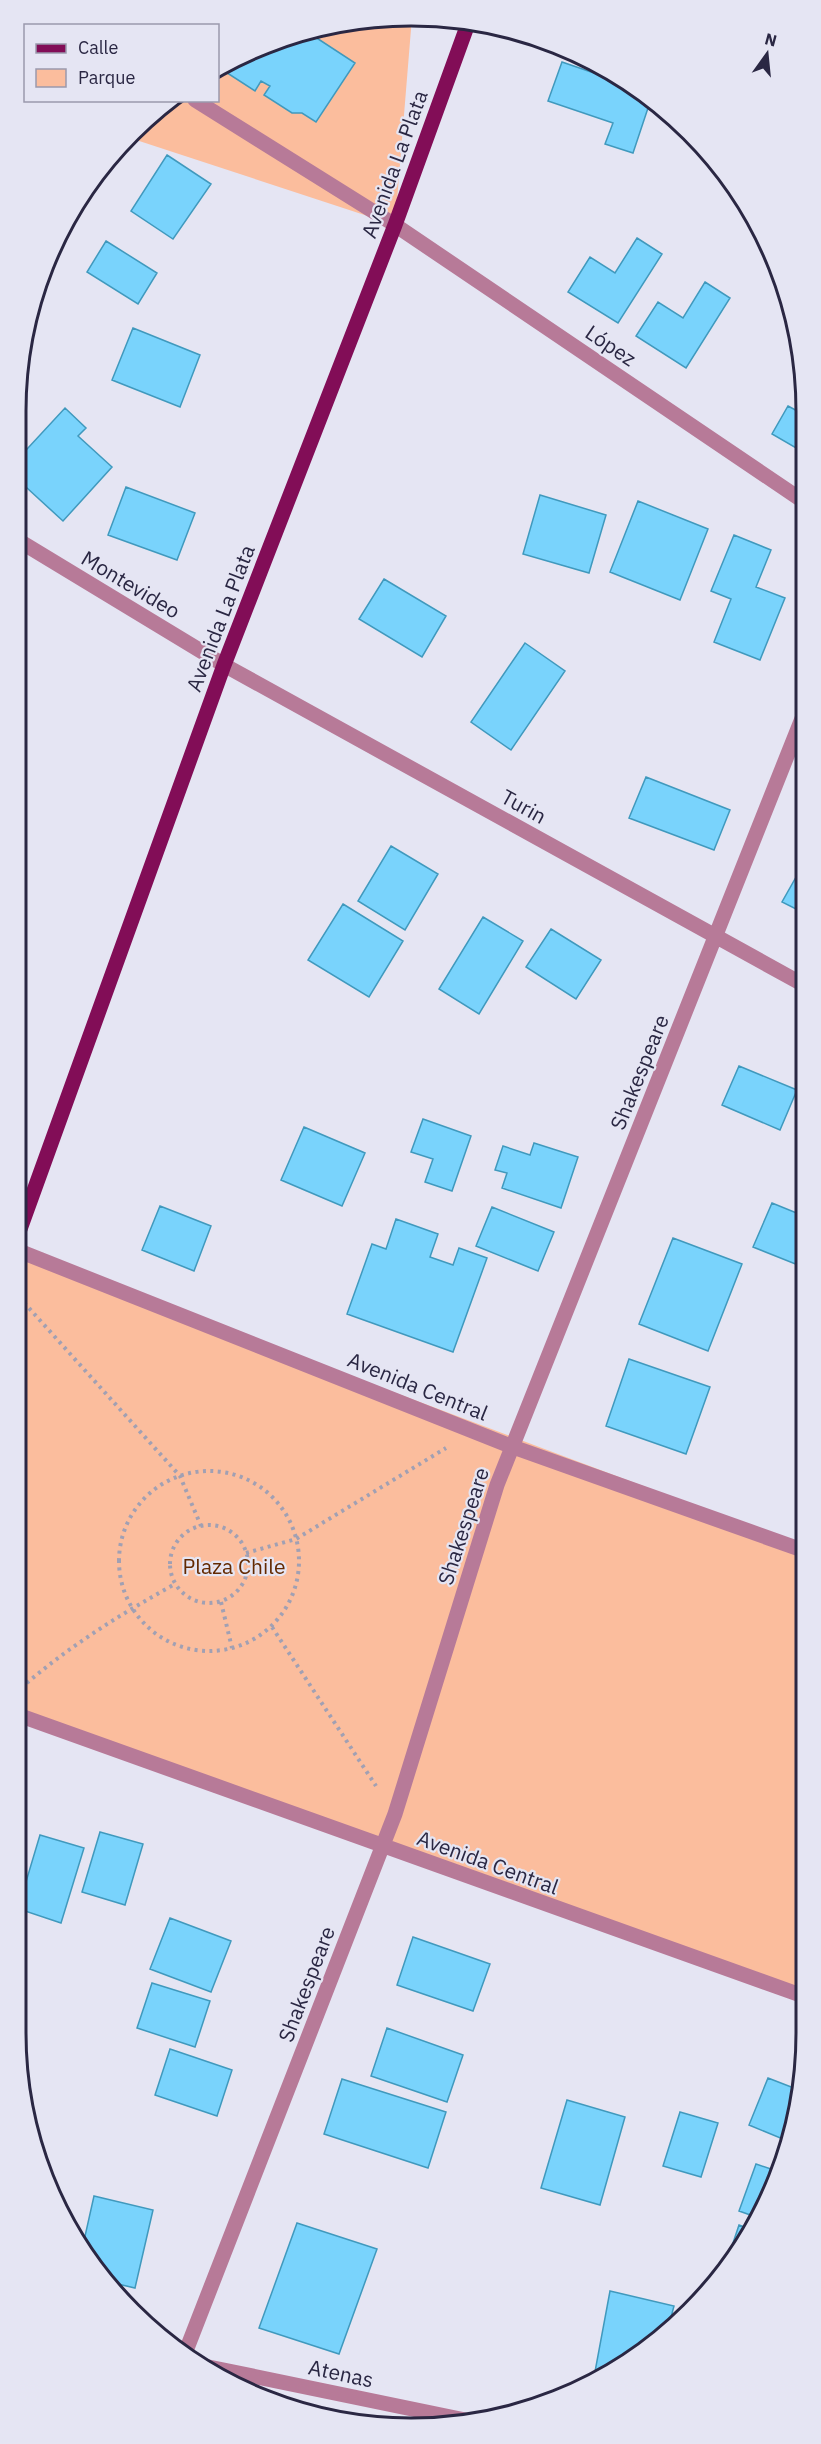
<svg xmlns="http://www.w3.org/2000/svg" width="821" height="2444" font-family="'IBM Plex Sans',sans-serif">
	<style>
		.green { fill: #fbbd9d }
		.building { fill: #79d3fc; stroke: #4099bd; stroke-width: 1.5 }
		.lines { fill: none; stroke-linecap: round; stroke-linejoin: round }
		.path { stroke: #a1a0b3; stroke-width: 4; stroke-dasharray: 3 4.5; stroke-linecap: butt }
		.minor { stroke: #b77a98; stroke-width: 15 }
		.major { stroke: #820d57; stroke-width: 15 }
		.labels { text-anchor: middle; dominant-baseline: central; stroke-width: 4.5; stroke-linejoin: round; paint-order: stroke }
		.street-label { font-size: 21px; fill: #2a2743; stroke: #e5e5f3 }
		.park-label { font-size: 21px; fill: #632901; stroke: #e5e5f3 }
		.rim { fill: none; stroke: #2a2743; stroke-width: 3 }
	</style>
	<rect width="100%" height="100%" fill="#e5e5f3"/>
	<path class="green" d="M412,17L395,225L127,137C165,97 163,101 218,100V66L283,36L359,18Z
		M19,1251L805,1547L806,1996L21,1716Z"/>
	<path class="building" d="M306,31L355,63L316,122L302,113H292L264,95L270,86L261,81L255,91L218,67L283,36Z
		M562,62L629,85L650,102L633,153L605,144L613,123L548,101Z
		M167,155L211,184L173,239L131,211Z
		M637,238L662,254L618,323L568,292L590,257L615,273Z
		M106,241L157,273L138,304L87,272Z
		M705,282L730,298L686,368L636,336L658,302L683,318Z
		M133,328L200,355L180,407L112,380Z
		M788,406L803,414V452L772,434Z
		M65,408L86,428L78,436L112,467L63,521L15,477V462Z
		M126,487L195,513L177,560L108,535Z
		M540,495L606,515L589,573L523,554Z
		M638,501L708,529L680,600L610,572Z
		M734,535L771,550L756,587L785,598L760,660L714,642L731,599L711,591Z
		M384,579L446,616L422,657L359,619Z
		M525,643L565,671L511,750L471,722Z
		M646,777L730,810L714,850L629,818Z
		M391,846L438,874L405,930L358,901Z
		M804,863V913L782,902Z
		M343,904L403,941L369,997L308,960Z
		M483,917L523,941L479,1014L439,989Z
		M551,929L601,960L576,999L526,967Z
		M739,1066L797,1090L780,1130L722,1105Z
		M423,1119L471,1136L452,1191L425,1182L433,1159L411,1152Z
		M304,1127L365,1153L342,1206L281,1180Z
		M534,1143L578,1157L561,1208L502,1188L507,1173L495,1170L503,1146L530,1155Z
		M772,1203L804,1216V1249L798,1265L753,1247Z
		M160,1206L211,1226L194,1271L142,1250Z
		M492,1207L554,1232L538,1271L476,1246Z
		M396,1219L438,1234L430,1257L453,1265L459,1248L487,1258L453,1352L347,1314L372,1244L386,1249Z
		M673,1238L742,1264L708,1351L639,1324Z
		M629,1359L710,1387L686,1454L606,1426Z
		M100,1832L143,1844L125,1905L82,1892Z
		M40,1835L84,1848L61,1923L22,1910V1895Z
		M170,1918L231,1941L211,1992L150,1969Z
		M413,1937L490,1964L473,2011L397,1985Z
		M152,1983L210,2001L195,2047L137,2028Z
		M387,2028L463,2055L447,2102L371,2076Z
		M170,2049L232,2070L217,2116L155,2095Z
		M768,2078L799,2090L790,2142L749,2125Z
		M342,2079L446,2112L428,2168L324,2134Z
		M567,2100L625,2117L600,2205L541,2188Z
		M680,2112L718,2123L701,2177L663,2166Z
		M756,2164L777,2171L756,2217L739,2211Z
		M94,2196L153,2210L135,2288L105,2281L83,2245Z
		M297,2223L377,2249L339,2354L259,2328Z
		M739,2225L750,2229L739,2254L723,2273Z
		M610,2291L674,2306L667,2332L631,2362L597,2378L594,2377Z"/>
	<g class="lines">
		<path class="path" d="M19,1297L180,1476L201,1526
			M119 1561a90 90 0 1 1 180 0a90 90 0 1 1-180 0Z
			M170 1564a39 39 0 1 1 78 0a39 39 0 1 1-78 0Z
			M246,1553L296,1539L446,1448
			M221,1602L232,1648
			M272,1627L376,1786
			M21,1688C68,1647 119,1615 175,1584"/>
		<path class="minor" d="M195,100L395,225L803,501
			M16,539L224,665L804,985
			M19,1251L513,1447L805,1551
			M21,1716L806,1997
			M184,2356L395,1814L497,1485L803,716
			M199,2365L475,2422"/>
		<path class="major" d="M19,1232L224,665L395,225L469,21"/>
	</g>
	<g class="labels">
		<g class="street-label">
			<text transform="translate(394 164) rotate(-70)">Avenida La Plata</text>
			<text transform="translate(611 345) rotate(34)">López</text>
			<text transform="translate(131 584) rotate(31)">Montevideo</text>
			<text transform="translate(220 618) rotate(-69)">Avenida La Plata</text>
			<text transform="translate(524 806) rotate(29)">Turin</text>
			<text transform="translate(639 1072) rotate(-68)">Shakespeare</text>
			<text transform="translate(418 1386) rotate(22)">Avenida Central</text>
			<text transform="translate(463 1526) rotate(-72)">Shakespeare</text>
			<text transform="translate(488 1862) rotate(20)">Avenida Central</text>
			<text transform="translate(306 1984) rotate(-69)">Shakespeare</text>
			<text transform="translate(341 2373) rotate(12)">Atenas</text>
		</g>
		<g class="park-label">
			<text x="234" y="1566">Plaza Chile</text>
		</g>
	</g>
	<path d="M0 0H821V2444H0ZM411 26H411A385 385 0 0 1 796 411V2033A385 385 0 0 1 411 2418H411A385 385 0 0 1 26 2033V411A385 385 0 0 1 411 26Z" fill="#e5e5f3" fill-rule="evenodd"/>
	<path class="rim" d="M411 26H411A385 385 0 0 1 796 411V2033A385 385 0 0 1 411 2418H411A385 385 0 0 1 26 2033V411A385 385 0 0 1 411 26Z"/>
	<rect x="24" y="24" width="195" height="78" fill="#e5e5f3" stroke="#9a99ad" stroke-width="1.5"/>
	<rect x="36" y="44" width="30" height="9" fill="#820d57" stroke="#9a99ad" stroke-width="1.5"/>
	<text x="78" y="54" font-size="18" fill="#2a2743">Calle</text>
	<rect x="36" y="69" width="30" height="18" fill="#fbbd9d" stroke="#9a99ad" stroke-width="1.5"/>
	<text x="78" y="84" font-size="18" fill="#2a2743">Parque</text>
	<g transform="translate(767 54) rotate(15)" stroke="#e5e5f3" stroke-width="4.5" paint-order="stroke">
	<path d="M0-4.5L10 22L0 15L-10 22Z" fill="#2a2743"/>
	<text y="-9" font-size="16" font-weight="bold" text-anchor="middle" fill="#2a2743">N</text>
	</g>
</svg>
